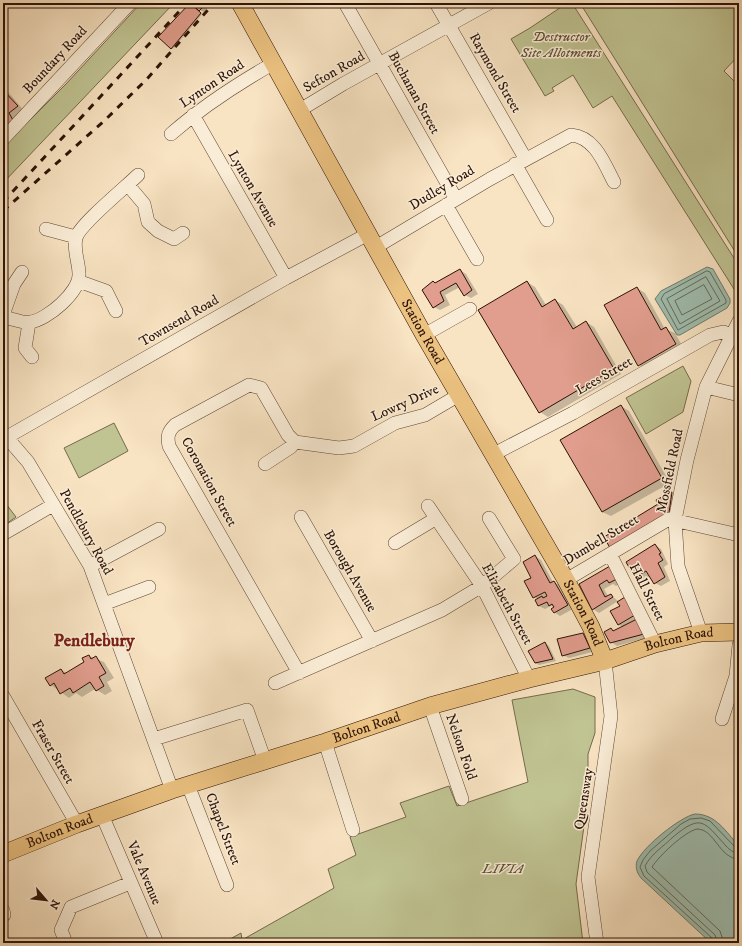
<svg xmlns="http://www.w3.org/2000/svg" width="742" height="946" font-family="'IM FELL DW Pica',serif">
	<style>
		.green { fill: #c0c392; stroke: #766a4c }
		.water { fill: #9ebeaf; stroke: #71796b }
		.shadow { fill: #0003 }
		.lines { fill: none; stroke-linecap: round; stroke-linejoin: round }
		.shore { stroke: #66685a; stroke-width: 1 }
		.building { fill: #e19d8d; stroke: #2d1205 }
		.minor-casing { stroke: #604634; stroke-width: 14 }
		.major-casing { stroke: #2d1205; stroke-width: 18 }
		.minor { stroke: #faedd7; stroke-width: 13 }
		.major { stroke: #ecc281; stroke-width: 17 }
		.rail { stroke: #2d1205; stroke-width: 3; stroke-dasharray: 7 7; stroke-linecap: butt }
		.labels { text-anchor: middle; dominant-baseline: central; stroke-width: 3; stroke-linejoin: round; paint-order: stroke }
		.park-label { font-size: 14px; font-style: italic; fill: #605036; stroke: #faedd7 }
		.street-label { font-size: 14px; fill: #2d1205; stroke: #faedd7 }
		.district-label { font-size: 18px; font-weight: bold; fill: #7a1f14; stroke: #faedd7 }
	</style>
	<rect width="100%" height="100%" fill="#f8e3c2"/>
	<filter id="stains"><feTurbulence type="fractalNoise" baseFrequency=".005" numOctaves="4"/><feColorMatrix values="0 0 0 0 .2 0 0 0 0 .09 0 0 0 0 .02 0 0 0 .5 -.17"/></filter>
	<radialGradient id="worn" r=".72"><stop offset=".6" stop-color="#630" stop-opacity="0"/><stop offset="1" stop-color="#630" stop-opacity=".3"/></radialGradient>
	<path class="green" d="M141,3H174L3,183V149L5,145L66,84Z
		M567,3H572L739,266V297L612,96L593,108L573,75L552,88L554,91L545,96L511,39L530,28Z
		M580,3H739V55L724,71L739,86V258Z
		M683,366L691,381L683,412L646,434L626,398Z
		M114,423L128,451L79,478L64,448Z
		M3,500L16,517L3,526Z
		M573,689L595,697V733L588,754V797L576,884L583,943H223L241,933L242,940L334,888L328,869L356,855L350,837L406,817L400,803L449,786L457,806L528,782L512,700Z"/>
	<path class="water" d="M707,267L713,269L730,299V303L727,308L680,335H677L655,299L661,291Z
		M695,814C716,814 726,832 739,846V943H711L641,878C637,873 635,867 637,861C644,846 680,817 695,814Z"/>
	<path class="shadow" d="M191,3H212L204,12L198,9L202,14L173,49L160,37Z
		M3,86L25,112L3,140Z
		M460,270L466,274L478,294L471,298L465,295L460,287L445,295L450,305L440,310L434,307L435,284Z
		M527,282L535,287L546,305L555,300L563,305L577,327L586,322L594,327L621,374L548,417L540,412Z
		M637,288L645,293L665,329L675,333L684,349L648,370L639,365Z
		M621,406L629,411L670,483L611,516L602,512Z
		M672,493L675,495L673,515L611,547Z
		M655,545L661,549L668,564L664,567L670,581L661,586L655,583L650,576L642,581L636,577Z
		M535,556L541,560L553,582L560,585L573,609L560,616L554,612L555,608L551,606L545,609L539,606L536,600L538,599L534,597L533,578Z
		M610,568L622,582L616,586L613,584L604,589L608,596L611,595L619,602L625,598L649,637L617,646L611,642V629L615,631L623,627L619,625L621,606L618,601L599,613L593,609L580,584Z
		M583,634L589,638L596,651L569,658L563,655Z
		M545,643L549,646L556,661L539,665L535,663Z
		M89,656L104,662L114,678L107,682L112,691L105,695L95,689L82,697L76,693L69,698L51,685L61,670L67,673L86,662Z"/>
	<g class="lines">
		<path class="shore" d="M707,271L710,272L726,300V303L678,330L661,299L664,294Z
			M706,277L720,301L680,324L667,299Z
			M704,285L712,299L682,315L675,301Z
			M713,943L712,938L644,876L640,867L643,860L650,851L681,824L690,819L701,818L710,821L735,847L739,848
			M718,943L715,935L647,872L645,866C651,854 664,846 673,837C702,813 704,822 726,846C730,850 733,853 739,853
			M724,943L720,931L652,867C659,856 684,832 697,829C715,829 719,859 739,859"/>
	</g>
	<path class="building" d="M190,3L201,13L171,49L158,37Z
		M191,3H207L199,11Z
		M3,90L18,106L9,113L13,120L3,128Z
		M460,269L472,290L464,296L456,283L440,292L444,301L433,308L422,290L433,281L435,283Z
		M527,281L542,307L555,299L573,329L586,321L614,369L539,413L478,310Z
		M637,287L661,330L666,327L676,344L638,366L604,305Z
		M621,405L662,478L602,512L560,440Z
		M672,492L669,513L610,548L604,537L658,504L656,500Z
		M655,544L661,553L659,554L663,560L658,563L665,577L654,584L646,571L635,578L626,562Z
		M535,555L550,583L554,581L568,605L554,613L551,609L554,607L552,604L549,606L547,602L538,606L535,600L542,596L543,598L547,596L545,592L533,598L524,581L531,578L523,562Z
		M610,566L617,579L609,583L607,580L599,585L605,597L611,594L613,597L592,610L579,584Z
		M625,597L635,615L618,625L610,611L620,606L617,602Z
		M637,619L644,634L610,643L604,632L611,628L613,631Z
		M583,633L590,648L562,656L557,639Z
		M545,642L553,659L535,663L528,651Z
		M89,655L91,659L96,656L106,673L99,677L104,686L96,691L90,682L73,693L70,688L60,694L54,683L50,686L45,678L61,669L64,674L84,662L82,658Z"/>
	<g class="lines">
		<defs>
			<path id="minor" d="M345,3L456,199
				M436,3L525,158
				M300,110L343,84L489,3
				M193,115L286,278
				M171,134C203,106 237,84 274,63
				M3,139L130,3
				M515,164L547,220
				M128,185L144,204L148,222L158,231L174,239L183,233
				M446,205L477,259
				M46,229L76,237
				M376,247L490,179L571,135C595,137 604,163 614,182
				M78,281L106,291L116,311
				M3,315L14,284L22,272
				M3,318C12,317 21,324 30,322C47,320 80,292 79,274C79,262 73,250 76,238C79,225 127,186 138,175
				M29,323L25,348L32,357
				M424,335L470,309
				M706,387L739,395
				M3,433L28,462L90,566L172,790
				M7,437L286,278L368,234
				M295,442L288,435L261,388L249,385L175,425C168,432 167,436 169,446L299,673
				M295,442L339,448L354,446L395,423L425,415L459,395
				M494,454L573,413L710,335L723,332L732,335
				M265,464L291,447L295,442
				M428,506L482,586L529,679
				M301,517L372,641
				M3,534L53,505
				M395,543L435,519
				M610,554L655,644
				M90,566L159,529
				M566,580L669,519L739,535
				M104,604L149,587
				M701,633L678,566L675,520L687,460L706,387L739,321
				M275,683L442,610L482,586L514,559L489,518
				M3,696L77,824
				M430,706L462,799
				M722,719L736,676L739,645
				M154,739L247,710L265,761
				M325,742L353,830
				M188,785L227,885
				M102,815L157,943
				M3,910L4,915
				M66,943L61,930L71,907L130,883
				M597,943L588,877L611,716L605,661"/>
			<g id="major">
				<path id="s1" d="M240,3L424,335L566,580L591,627L605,661"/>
				<path id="s2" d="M3,854L77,824L172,790L325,742L430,706L529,679L605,661L655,644L701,633L739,632"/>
			</g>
		</defs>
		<use href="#minor" class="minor-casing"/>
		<use href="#major" class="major-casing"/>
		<use href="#minor" class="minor"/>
		<use href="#major" class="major"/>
		<path class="rail" d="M3,202L187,3
			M3,211L104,121L147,79L214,3"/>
	</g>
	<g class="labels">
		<g class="park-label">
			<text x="561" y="37">Destructor<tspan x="561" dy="16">Site Allotments</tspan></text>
			<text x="503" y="869">LIVIA</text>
		</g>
		<g class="street-label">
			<text transform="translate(55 60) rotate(-47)">Boundary Road</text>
			<text transform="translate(334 72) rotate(-30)">Sefton Road</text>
			<text transform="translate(495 73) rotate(60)">Raymond Street</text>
			<text transform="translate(212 84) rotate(-34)">Lynton Road</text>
			<text transform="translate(414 93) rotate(61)">Buchanan Street</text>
			<text transform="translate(442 188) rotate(-31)">Dudley Road</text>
			<text transform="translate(253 189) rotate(60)">Lynton Avenue</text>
			<text transform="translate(179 321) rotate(-30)">Townsend Road</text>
			<text stroke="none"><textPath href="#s1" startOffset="376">Station Road</textPath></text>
			<text transform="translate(604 376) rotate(-30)">Lees Street</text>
			<text transform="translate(405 403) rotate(-24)">Lowry Drive</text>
			<text transform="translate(670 471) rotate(-78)">Mossfield Road</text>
			<text transform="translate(209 482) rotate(61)">Coronation Street</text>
			<text transform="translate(86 532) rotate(61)">Pendlebury Road</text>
			<text transform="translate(601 540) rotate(-31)">Dumbell Street</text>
			<text transform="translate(350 571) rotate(60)">Borough Avenue</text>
			<text transform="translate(647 592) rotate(63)">Hall Street</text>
			<text transform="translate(507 604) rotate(61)">Elizabeth Street</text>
			<text stroke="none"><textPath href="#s1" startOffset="700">Station Road</textPath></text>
			<text stroke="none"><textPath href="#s2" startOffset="710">Bolton Road</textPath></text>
			<text stroke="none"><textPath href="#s2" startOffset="385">Bolton Road</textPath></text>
			<text transform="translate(461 747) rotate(71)">Nelson Fold</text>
			<text transform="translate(53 752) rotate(60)">Fraser Street</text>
			<text transform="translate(584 799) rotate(-81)">Queensway</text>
			<text transform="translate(223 829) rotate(69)">Chapel Street</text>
			<text stroke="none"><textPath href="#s2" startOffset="61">Bolton Road</textPath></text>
			<text transform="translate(144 873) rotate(67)">Vale Avenue</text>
		</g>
		<g class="district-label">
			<text x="94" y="641">Pendlebury</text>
		</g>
	</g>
	<rect width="742" height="946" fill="none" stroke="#f8e3c2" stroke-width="16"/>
	<rect x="4" y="4" width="734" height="938" fill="none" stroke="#2d1205" stroke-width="2"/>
	<rect x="8" y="8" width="726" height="930" fill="none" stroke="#2d1205"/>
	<g transform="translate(46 900) rotate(118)" stroke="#faedd7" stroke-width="3" paint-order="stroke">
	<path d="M0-3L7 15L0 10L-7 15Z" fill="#2d1205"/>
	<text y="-6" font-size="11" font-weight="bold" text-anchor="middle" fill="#2d1205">N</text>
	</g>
	<rect width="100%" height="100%" filter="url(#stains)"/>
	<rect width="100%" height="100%" fill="url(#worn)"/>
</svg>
